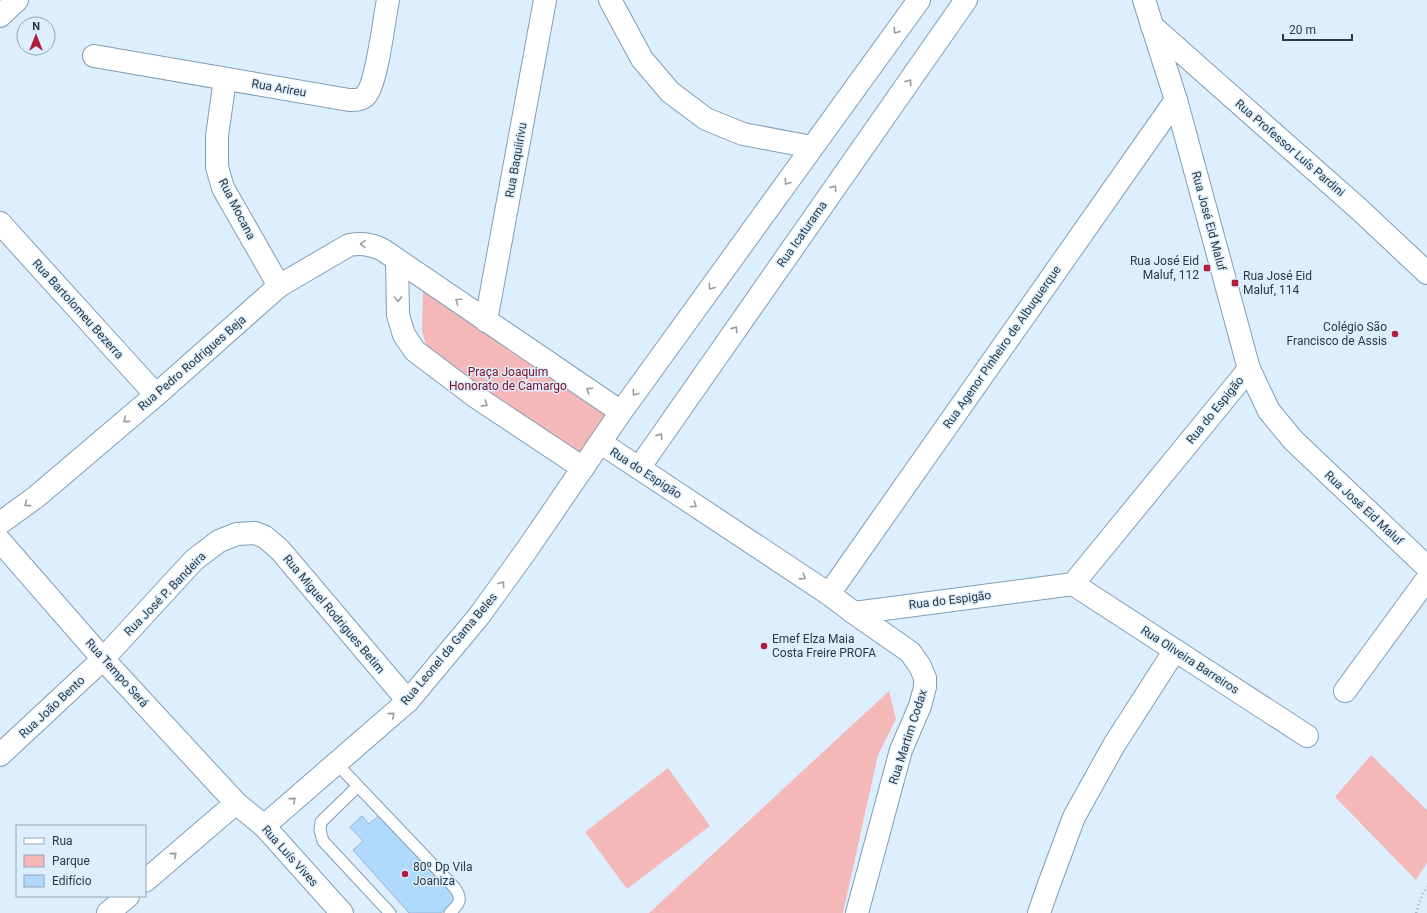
<svg xmlns="http://www.w3.org/2000/svg" width="1427" height="913" font-family="Roboto,sans-serif">
	<style>
		.green { fill: #f5b8b8 }
		.building { fill: #afdafe; stroke: #99b6d0 }
		.lines { fill: none; stroke-linecap: round; stroke-linejoin: round }
		.lane-casing { stroke: #819eb6; stroke-width: 13 }
		.street-casing { stroke: #819eb6; stroke-width: 24 }
		.secondary-casing { stroke: #819eb6; stroke-width: 24 }
		.path { stroke: #99a9b6; stroke-width: 2.5; stroke-dasharray: 1 3; stroke-linecap: butt }
		.lane { stroke: #fff; stroke-width: 11 }
		.street { stroke: #fff; stroke-width: 22 }
		.secondary { stroke: #fff; stroke-width: 22 }
		.oneway { stroke: #969ca0 }
		.poi-dot { fill: #b01d39; stroke: #ddefff; stroke-width: 1.5 }
		.labels { text-anchor: middle; dominant-baseline: central; stroke-width: 3; stroke-linejoin: round; paint-order: stroke }
		.street-label { font-size: 12px; fill: #2c3842; stroke: #ddefff }
		.poi-label { font-size: 12px; fill: #2c3842; stroke: #ddefff; text-anchor: start }
		.park-label { font-size: 12px; fill: #811327; stroke: #ddefff }
	</style>
	<rect width="100%" height="100%" fill="#ddefff"/>
	<path class="green" d="M423,288L610,413L578,460L427,348L422,331Z
		M889,691L896,719L878,755L843,913H649Z
		M1371,755L1427,810V863L1416,880L1335,797Z
		M668,768L710,826L627,889L585,832Z"/>
	<path class="building" d="M381,814L457,899L441,913H409L353,850L363,841L350,827L362,816L369,824Z"/>
	<g class="lines">
		<defs>
			<path id="lane" d="M336,763L455,888C463,900 459,904 450,913
				M357,787L321,822L320,830L323,841L390,913"/>
			<path id="street" d="M610,0L642,59L670,92L706,119L743,134L812,147
				M0,16L17,0
				M1152,26L1360,210L1427,273
				M94,56L349,100C356,100 362,100 366,95C377,83 384,19 388,0
				M225,79L217,136V167L223,188L279,286
				M0,223L156,395
				M397,260L398,315L404,335L415,351L476,397L583,468
				M486,321L545,0
				M639,468L829,594L854,613L1073,584L1249,369
				M0,541L103,659L236,803L264,826
				M1073,584L1307,736
				M829,594L1176,100
				M854,613L910,652L920,666L925,678V687L920,706L901,750L857,913
				M1345,691L1427,579
				M0,755L103,659L194,560L219,541L237,534L255,533L265,537L280,550L408,701
				M145,881L236,803
				M108,913L128,896
				M1039,913L1048,887L1074,817L1114,745L1175,650"/>
			<path id="secondary" d="M1144,0L1176,100L1249,369L1269,411L1294,441L1427,567
				M601,443L639,468L966,0
				M0,523L36,497L156,395L279,286L349,245C362,243 371,244 383,250L621,412
				M342,913L264,826L408,701L479,616L526,551L621,412L919,0"/>
		</defs>
		<use href="#lane" class="lane-casing"/>
		<use href="#street" class="street-casing"/>
		<use href="#secondary" class="secondary-casing"/>
		<path class="path" d="M1416,913L1423,893L1427,887"/>
		<use href="#lane" class="lane"/>
		<use href="#street" class="street"/>
		<use href="#secondary" class="secondary"/>
	</g>
	<defs><path id="oneway-chevron" d="M-2-3.5L2.5 0L-2 3.5" fill="none" stroke-width="1.6" stroke-linecap="round" stroke-linejoin="round"/></defs>
	<g class="oneway">
		<use href="#oneway-chevron" transform="translate(896 31) rotate(126)"/>
		<use href="#oneway-chevron" transform="translate(909 82) rotate(-55)"/>
		<use href="#oneway-chevron" transform="translate(787 182) rotate(126)"/>
		<use href="#oneway-chevron" transform="translate(834 188) rotate(-55)"/>
		<use href="#oneway-chevron" transform="translate(363 244) rotate(-179)"/>
		<use href="#oneway-chevron" transform="translate(711 287) rotate(126)"/>
		<use href="#oneway-chevron" transform="translate(398 299) rotate(89)"/>
		<use href="#oneway-chevron" transform="translate(458 301) rotate(-145)"/>
		<use href="#oneway-chevron" transform="translate(735 329) rotate(-55)"/>
		<use href="#oneway-chevron" transform="translate(589 390) rotate(-146)"/>
		<use href="#oneway-chevron" transform="translate(635 393) rotate(126)"/>
		<use href="#oneway-chevron" transform="translate(485 404) rotate(33)"/>
		<use href="#oneway-chevron" transform="translate(126 420) rotate(139)"/>
		<use href="#oneway-chevron" transform="translate(660 436) rotate(-55)"/>
		<use href="#oneway-chevron" transform="translate(27 504) rotate(143)"/>
		<use href="#oneway-chevron" transform="translate(694 505) rotate(34)"/>
		<use href="#oneway-chevron" transform="translate(803 577) rotate(33)"/>
		<use href="#oneway-chevron" transform="translate(502 584) rotate(-54)"/>
		<use href="#oneway-chevron" transform="translate(392 715) rotate(-41)"/>
		<use href="#oneway-chevron" transform="translate(293 800) rotate(-41)"/>
		<use href="#oneway-chevron" transform="translate(174 855) rotate(-41)"/>
	</g>
	<g class="poi-dot">
		<rect x="1203" y="264" width="8" height="8" rx="2"/>
		<rect x="1231" y="279" width="8" height="8" rx="2"/>
		<circle cx="1395" cy="334" r="4"/>
		<circle cx="764" cy="646" r="4"/>
		<circle cx="405" cy="874" r="4"/>
	</g>
	<g class="labels">
		<g class="street-label">
			<text transform="translate(279 88) rotate(10)">Rua Arireu</text>
			<text transform="translate(1290 148) rotate(41)">Rua Professor Luís Pardini</text>
			<text transform="translate(516 160) rotate(-80)">Rua Baquiirivu</text>
			<text transform="translate(237 209) rotate(63)">Rua Mocana</text>
			<text transform="translate(1209 221) rotate(75)">Rua José Eid Maluf</text>
			<text transform="translate(802 234) rotate(-55)">Rua Icaturama</text>
			<text transform="translate(78 309) rotate(48)">Rua Bartolomeu Bezerra</text>
			<text transform="translate(1002 347) rotate(-55)">Rua Agenor Pinheiro de Albuquerque</text>
			<text transform="translate(192 363) rotate(-41)">Rua Pedro Rodrigues Beja</text>
			<text transform="translate(1215 410) rotate(-51)">Rua do Espigão</text>
			<text transform="translate(646 473) rotate(33)">Rua do Espigão</text>
			<text transform="translate(1364 508) rotate(43)">Rua José Eid Maluf</text>
			<text transform="translate(165 594) rotate(-46)">Rua José P. Bandeira</text>
			<text transform="translate(950 600) rotate(-7)">Rua do Espigão</text>
			<text transform="translate(334 614) rotate(50)">Rua Miguel Rodrigues Betim</text>
			<text transform="translate(449 649) rotate(-50)">Rua Leonel da Gama Beles</text>
			<text transform="translate(1190 660) rotate(33)">Rua Oliveira Barreiros</text>
			<text transform="translate(117 673) rotate(48)">Rua Tempo Será</text>
			<text transform="translate(52 707) rotate(-43)">Rua João Bento</text>
			<text transform="translate(908 737) rotate(-72)">Rua Martim Codax</text>
			<text transform="translate(290 856) rotate(48)">Rua Luís Vives</text>
		</g>
		<g class="poi-label">
			<text x="1199" y="261" text-anchor="end">Rua José Eid<tspan x="1199" dy="14">Maluf, 112</tspan></text>
			<text x="1243" y="276">Rua José Eid<tspan x="1243" dy="14">Maluf, 114</tspan></text>
			<text x="1387" y="327" text-anchor="end">Colégio São<tspan x="1387" dy="14">Francisco de Assis</tspan></text>
			<text x="772" y="639">Emef Elza Maia<tspan x="772" dy="14">Costa Freire PROFA</tspan></text>
			<text x="413" y="867">80º Dp Vila<tspan x="413" dy="14">Joaniza</tspan></text>
		</g>
		<g class="park-label">
			<text x="508" y="372">Praça Joaquim<tspan x="508" dy="14">Honorato de Camargo</tspan></text>
		</g>
	</g>
	<rect x="16" y="825" width="130" height="72" fill="#ddefff" stroke="#96a6b3"/>
	<rect x="24" y="838" width="20" height="6" fill="#ffffff" stroke="#96a6b3"/>
	<text x="52" y="845" font-size="12" fill="#2c3842">Rua</text>
	<rect x="24" y="855" width="20" height="12" fill="#f5b8b8" stroke="#96a6b3"/>
	<text x="52" y="865" font-size="12" fill="#2c3842">Parque</text>
	<rect x="24" y="875" width="20" height="12" fill="#afdafe" stroke="#96a6b3"/>
	<text x="52" y="885" font-size="12" fill="#2c3842">Edifício</text>
	<g transform="translate(36 36)"><circle r="19" fill="#ddefff" stroke="#96a6b3"/>
	<path d="M0-3L7 15L0 10L-7 15Z" fill="#b01d39"/>
	<text y="-6" font-size="11" font-weight="bold" text-anchor="middle" fill="#2c3842">N</text>
	</g>
	<path d="M1283 34v6h69v-6" fill="none" stroke="#2c3842" stroke-width="2"/>
	<text x="1289" y="34" font-size="12" fill="#2c3842" stroke="#ddefff" stroke-width="3" paint-order="stroke">20 m</text>
</svg>
